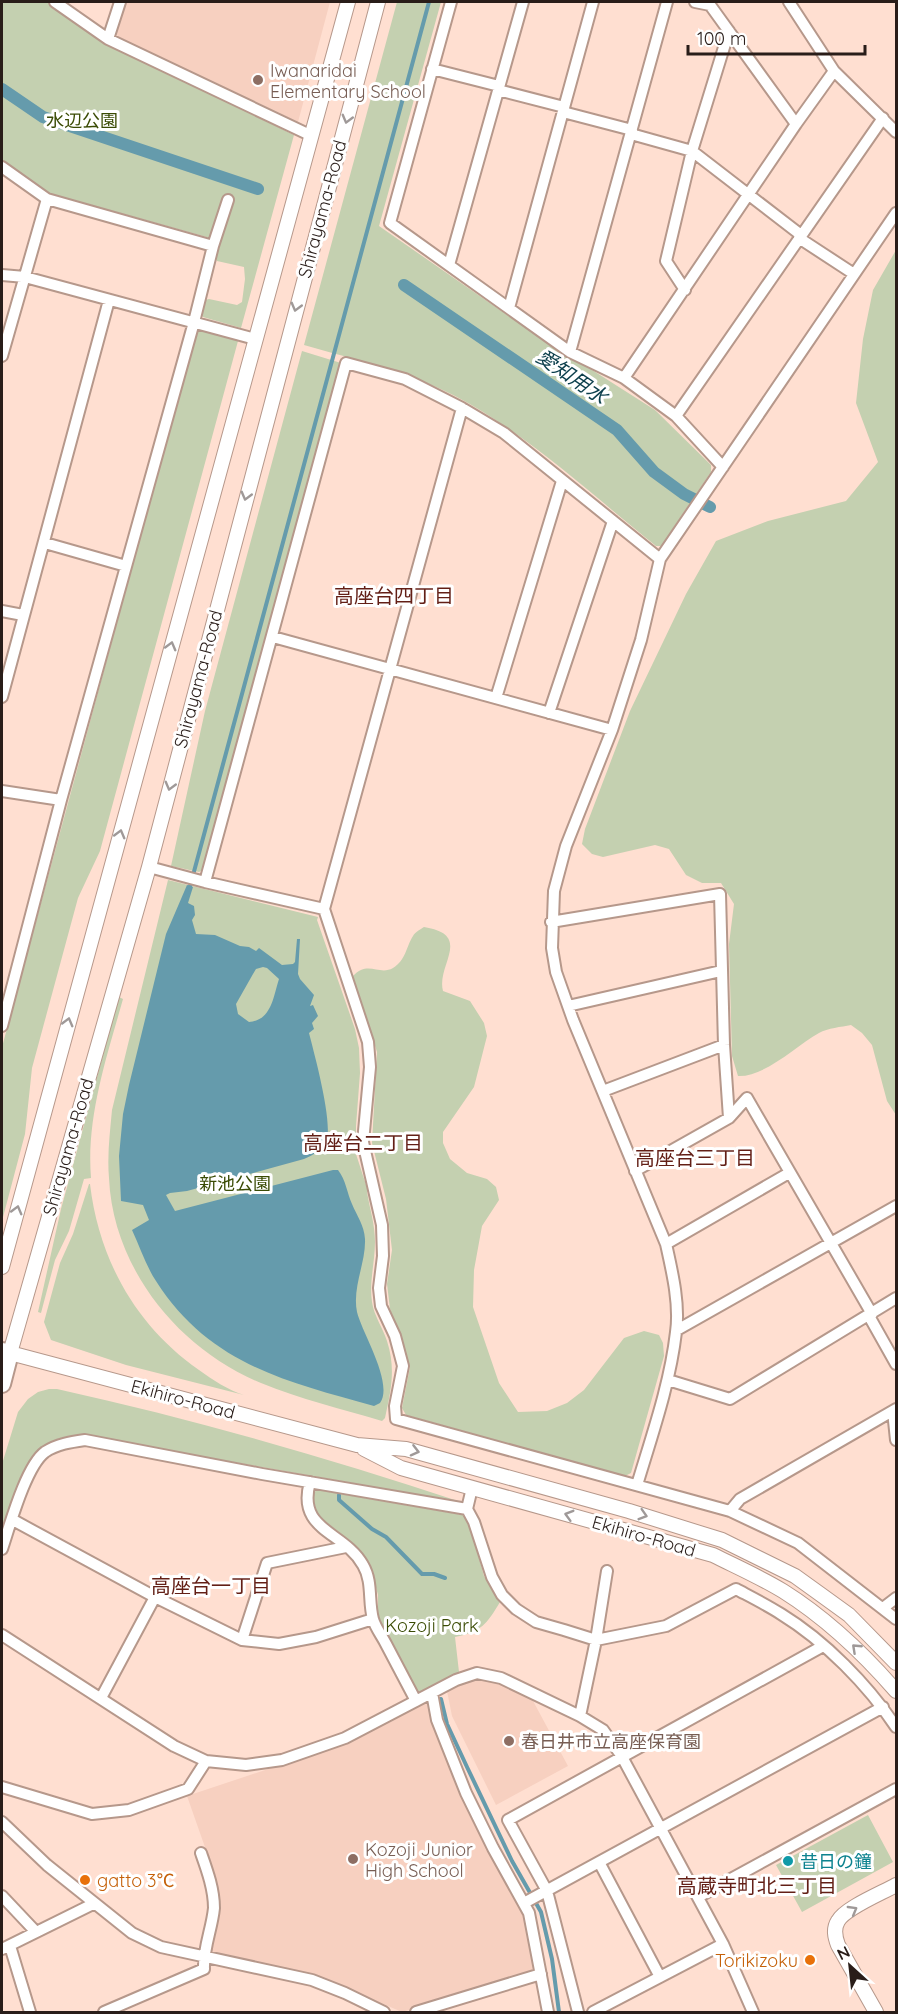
<svg xmlns="http://www.w3.org/2000/svg" width="898" height="2014" font-family="Quicksand,'Noto Sans JP',sans-serif">
	<style>
		.built { fill: #f7d0c0 }
		.green { fill: #c4d0b0 }
		.water { fill: #659bac; fill-rule: evenodd }
		.lines { fill: none; stroke-linecap: round; stroke-linejoin: round }
		.stream { stroke: #659bac; stroke-width: 4 }
		.canal { stroke: #659bac; stroke-width: 12 }
		.minor-casing { stroke: #b6988b; stroke-width: 14 }
		.tertiary-casing { stroke: #b6988b; stroke-width: 16 }
		.secondary-casing { stroke: #b6988b; stroke-width: 20 }
		.minor { stroke: #fff; stroke-width: 10 }
		.tertiary { stroke: #fff; stroke-width: 14 }
		.secondary { stroke: #fff; stroke-width: 16 }
		.oneway { stroke: #9f9998 }
		.education-dot { fill: #8d6e63; stroke: #fff; stroke-width: 2 }
		.culture-dot { fill: #0f9aa8; stroke: #fff; stroke-width: 2 }
		.food-dot { fill: #e8710a; stroke: #fff; stroke-width: 2 }
		.labels { text-anchor: middle; dominant-baseline: central; stroke-width: 6; stroke-linejoin: round; paint-order: stroke }
		.education-label { font-size: 18px; fill: #785e54; stroke: #fff; text-anchor: start }
		.park-label { font-size: 18px; fill: #3a4b04; stroke: #fff }
		.street-label { font-size: 18px; fill: #291d19; stroke: #fff }
		.culture-label { font-size: 18px; fill: #0d838f; stroke: #fff; text-anchor: start }
		.food-label { font-size: 18px; fill: #c56008; stroke: #fff; text-anchor: start }
		.water-label { font-size: 20px; font-style: italic; fill: #0b3e4b; stroke: #fff }
		.neighbourhood-label { font-size: 20px; fill: #631f16; stroke: #fff }
	</style>
	<rect width="100%" height="100%" fill="#ffdfd1"/>
	<path class="built" d="M126,2H330L298,122L118,37L116,32Z
		M471,1680H483L502,1685L532,1699L568,1766L496,1805L452,1716L447,1691Z
		M431,1700L435,1720L521,1907L536,1971L402,2012L318,1976L208,1953L218,1906L213,1870L187,1796L346,1743Z"/>
	<path class="green" d="M2,2H47L109,45L294,135L241,328L203,317L201,313L205,300L209,299L237,305L242,302L245,279L244,267L217,261L216,257L229,207L220,205L210,238L48,193L2,160Z
		M397,2H441L379,226L523,326L655,410L711,465V472L661,546H656C593,496 526,433 455,396C407,371 356,360 304,345Z
		M896,250V1115L887,1101L872,1045L862,1033L851,1025C841,1027 828,1028 819,1033C796,1046 765,1077 738,1076L732,1056L729,944L734,904L721,883H702L686,875L669,849L655,845L603,857L592,854L582,844L585,829L630,711L686,594L716,541L768,521L846,501L878,462L856,403L863,339L873,290Z
		M199,330L238,341L100,851L78,898L32,1068L25,1134L2,1221V1047L195,334Z
		M302,351L341,363L204,869L199,872L171,866L205,711Z
		M168,880L318,917L317,920L355,1029L359,1048L360,1073L356,1126V1154L368,1191L367,1192C370,1210 375,1224 375,1242C375,1262 369,1282 372,1302C374,1316 383,1328 387,1341C396,1369 391,1390 385,1418L382,1421C342,1409 300,1399 261,1383C178,1349 113,1268 109,1178C107,1155 110,1132 112,1110Z
		M424,927C474,935 436,965 443,991L470,1001L484,1023L487,1036L474,1087L443,1132V1143L450,1159L467,1173L487,1179L496,1187L499,1200L482,1226L474,1270L473,1307L499,1383L518,1412L547,1411L567,1403L584,1390L624,1338L644,1331L659,1335L663,1343L664,1356L631,1473L625,1476L406,1415L402,1408L410,1367L401,1338L390,1309L387,1284L392,1250L386,1199L372,1143L377,1052L353,976C368,960 379,976 393,968C406,960 406,947 413,936C415,932 421,929 424,927Z
		M119,997L123,999C107,1056 86,1117 91,1178L84,1179L69,1231L55,1260L41,1313L38,1312L61,1209Z
		M89,1184H90C99,1260 136,1326 199,1370C213,1380 228,1390 244,1395L126,1365L51,1340L44,1322L60,1263L73,1234Z
		M49,1389H57C193,1419 328,1458 461,1502L84,1436C27,1431 16,1491 2,1532V1464L18,1412L28,1399L38,1392Z
		M318,1490L463,1515L468,1519L484,1576L500,1602C487,1624 481,1632 455,1637L459,1672L417,1695L378,1623V1595L370,1565L354,1544L318,1516L312,1501L314,1492Z
		M868,1815L893,1862L802,1912L776,1865Z"/>
	<path class="water" d="M187,885L193,887L188,903L194,906L195,915L192,920L196,934L215,935L240,946L249,947L256,951L259,948L282,965L293,964L295,962L297,939H300L298,974L300,979L314,995L310,1006L313,1005L318,1016L312,1023L314,1029L309,1033C314,1053 334,1125 326,1142C321,1151 313,1155 304,1159L187,1191L170,1193L166,1195L175,1211L333,1170H338C346,1180 347,1193 352,1204C357,1216 364,1225 365,1239C366,1263 352,1287 357,1312C362,1333 394,1383 380,1403L374,1406C285,1381 209,1364 156,1281C146,1266 140,1247 132,1230L149,1220L143,1205L121,1201L119,1156L123,1114L129,1085L166,934ZM263,967L267,968L279,979C273,997 272,1020 249,1022L238,1014L236,1004L253,974L256,969Z"/>
	<g class="lines">
		<path class="stream" d="M189,890L429,2
			M339,1495V1500L372,1529L386,1537L422,1574H434L445,1578
			M441,1699L447,1724L467,1767L512,1861L541,1912L552,1959L559,2012"/>
		<path class="canal" d="M2,89L43,117L258,189
			M404,285L617,430L654,472L684,494L710,507"/>
		<defs>
			<path id="minor" d="M55,2L108,39L312,136
				M451,2L390,223L570,352L624,378L676,416L723,467
				M695,2L710,5L796,124
				M789,2L834,71L896,132
				M108,39L120,2
				M432,69L499,86
				M498,90L564,107
				M563,112L632,130
				M631,134L692,151L801,235
				M2,167L47,199L213,246
				M799,238L854,274
				M449,265L523,2
				M2,275L25,277L255,339
				M685,290L666,261L692,151L729,31
				M509,308L593,2
				M570,352L667,2
				M2,356L47,199
				M624,378L796,124L834,71
				M462,408L324,909L368,1042L370,1067L363,1142L382,1225L383,1256L379,1288L381,1306L395,1336L403,1366L395,1406L396,1419L730,1511L798,1543L896,1619
				M676,416L883,118
				M45,543L126,566
				M2,611L23,615
				M273,637L612,730
				M2,697L109,300
				M496,698L562,481
				M549,713L613,521
				M2,791L61,800
				M149,867L205,882L324,909
				M205,882L346,363L405,379L462,408L504,433L660,559
				M551,922L720,894L724,1045L729,1118
				M568,1006L721,971
				M2,1026L61,800L194,322L213,246L228,200
				M603,1091L724,1045
				M635,1171L729,1118L747,1098L872,1314
				M666,1244L789,1173
				M869,1316L896,1364
				M677,1330L896,1206
				M668,1380L730,1399L896,1298
				M893,1411L896,1440
				M310,1482C296,1531 344,1531 363,1565C373,1582 368,1601 373,1619C375,1627 382,1636 386,1644C396,1663 406,1682 416,1701
				M637,1485C652,1435 670,1384 676,1332C680,1304 672,1271 666,1244L573,1020L556,972L552,948L554,891L566,846L612,730L641,640L660,559L896,213
				M472,1488L467,1509L474,1522L492,1577L502,1595L516,1609L536,1622L564,1630L596,1640L666,1626L736,1589C751,1597 767,1605 781,1614C825,1641 868,1685 896,1727
				M730,1511L740,1499L896,1409
				M13,1520L155,1597L242,1640L279,1644L316,1637L373,1619
				M2,1549C10,1525 26,1466 45,1452C57,1444 71,1442 85,1440L262,1474L467,1509
				M883,1608L896,1598
				M2,1635L174,1746L206,1761L246,1765L282,1760L345,1738L456,1680L477,1673L501,1678L580,1716L603,1730L621,1755L723,1944L753,2012
				M242,1640L267,1563L346,1547
				M432,1693L437,1720L466,1793L493,1848L529,1913L548,2012
				M101,1698L155,1597
				M580,1716L596,1640L607,1571
				M2,1787L92,1814L129,1810L188,1789L206,1761
				M2,1822L47,1865L132,1933L161,1947L312,1980L345,1993L384,2012
				M599,1862L660,1977
				M2,1896L36,1932
				M698,1897L896,1789
				M524,1903L883,1707
				M10,1946L30,2012
				M2,1949L93,1904
				M104,2012L204,1969C203,1948 212,1929 214,1908C214,1889 207,1870 201,1853
				M416,2012L541,1974
				M578,2012L547,1891L508,1820L823,1646
				M593,2012L723,1944"/>
			<path id="tertiary" d="M378,2L149,867L10,1353L357,1445L406,1449L629,1511L722,1540L795,1576L820,1594L849,1615L896,1663
				M2,1267L348,2
				M364,1449L401,1468L713,1555C737,1567 760,1577 783,1591C826,1618 863,1653 896,1691
				M876,2012L838,1945C835,1937 833,1929 838,1921C845,1908 882,1893 896,1885"/>
			<path id="secondary" d="M2,1351L10,1353L2,1384"/>
		</defs>
		<use href="#minor" class="minor-casing"/>
		<use href="#tertiary" class="tertiary-casing"/>
		<use href="#secondary" class="secondary-casing"/>
		<use href="#minor" class="minor"/>
		<use href="#tertiary" class="tertiary"/>
		<use href="#secondary" class="secondary"/>
	</g>
	<defs><path id="oneway-chevron" d="M-2-3.5L2.5 0L-2 3.5" fill="none" stroke-width="1.6" stroke-linecap="round" stroke-linejoin="round" transform="scale(1.5)"/></defs>
	<g class="oneway">
		<use href="#oneway-chevron" transform="translate(347 119) rotate(105)"/>
		<use href="#oneway-chevron" transform="translate(296 307) rotate(105)"/>
		<use href="#oneway-chevron" transform="translate(246 496) rotate(105)"/>
		<use href="#oneway-chevron" transform="translate(171 646) rotate(-75)"/>
		<use href="#oneway-chevron" transform="translate(170 786) rotate(105)"/>
		<use href="#oneway-chevron" transform="translate(120 834) rotate(-75)"/>
		<use href="#oneway-chevron" transform="translate(68 1022) rotate(-75)"/>
		<use href="#oneway-chevron" transform="translate(17 1210) rotate(-75)"/>
		<use href="#oneway-chevron" transform="translate(415 1451) rotate(14)"/>
		<use href="#oneway-chevron" transform="translate(569 1515) rotate(-164)"/>
		<use href="#oneway-chevron" transform="translate(643 1515) rotate(17)"/>
		<use href="#oneway-chevron" transform="translate(856 1648) rotate(-137)"/>
		<use href="#oneway-chevron" transform="translate(853 1910) rotate(-30)"/>
	</g>
	<g class="education-dot">
		<circle cx="258" cy="80" r="6"/>
		<circle cx="509" cy="1741" r="6"/>
		<circle cx="353" cy="1859" r="6"/>
	</g>
	<circle class="culture-dot" cx="788" cy="1861" r="6"/>
	<g class="food-dot">
		<circle cx="85" cy="1880" r="6"/>
		<circle cx="810" cy="1960" r="6"/>
	</g>
	<g class="labels">
		<g class="education-label">
			<text x="270" y="70">Iwanaridai<tspan x="270" dy="21">Elementary School</tspan></text>
			<text x="521" y="1741">春日井市立高座保育園</text>
			<text x="365" y="1849">Kozoji Junior<tspan x="365" dy="21">High School</tspan></text>
		</g>
		<g class="park-label">
			<text x="82" y="120">水辺公園</text>
			<text x="235" y="1183">新池公園</text>
			<text x="432" y="1625">Kozoji Park</text>
		</g>
		<g class="street-label">
			<text transform="translate(322 209) rotate(-75)">Shirayama-Road</text>
			<text transform="translate(198 679) rotate(-75)">Shirayama-Road</text>
			<text transform="translate(68 1147) rotate(-74)">Shirayama-Road</text>
			<text transform="translate(183 1399) rotate(15)">Ekihiro-Road</text>
			<text transform="translate(644 1536) rotate(16)">Ekihiro-Road</text>
		</g>
		<g class="culture-label">
			<text x="800" y="1861">昔日の鐘</text>
		</g>
		<g class="food-label">
			<text x="97" y="1880">gatto 3℃</text>
			<text x="798" y="1960" text-anchor="end">Torikizoku</text>
		</g>
		<g class="water-label">
			<text transform="translate(572 376) rotate(34)">愛知用水</text>
		</g>
		<g class="neighbourhood-label">
			<text x="394" y="595">高座台四丁目</text>
			<text x="363" y="1142">高座台二丁目</text>
			<text x="695" y="1157">高座台三丁目</text>
			<text x="211" y="1585">高座台一丁目</text>
			<text x="757" y="1885">高蔵寺町北三丁目</text>
		</g>
	</g>
	<rect width="898" height="2014" fill="none" stroke="#291d19" stroke-width="6"/>
	<g transform="translate(850 1966) rotate(333)" stroke="#ffffff" stroke-width="4.5" paint-order="stroke">
	<path d="M0-4.5L10 22L0 15L-10 22Z" fill="#291d19"/>
	<text y="-9" font-size="16" font-weight="bold" text-anchor="middle" fill="#291d19">N</text>
	</g>
	<path d="M688 45v9h177v-9" fill="none" stroke="#291d19" stroke-width="3"/>
	<text x="697" y="45" font-size="18" fill="#291d19" stroke="#ffffff" stroke-width="4.5" paint-order="stroke">100 m</text>
</svg>
